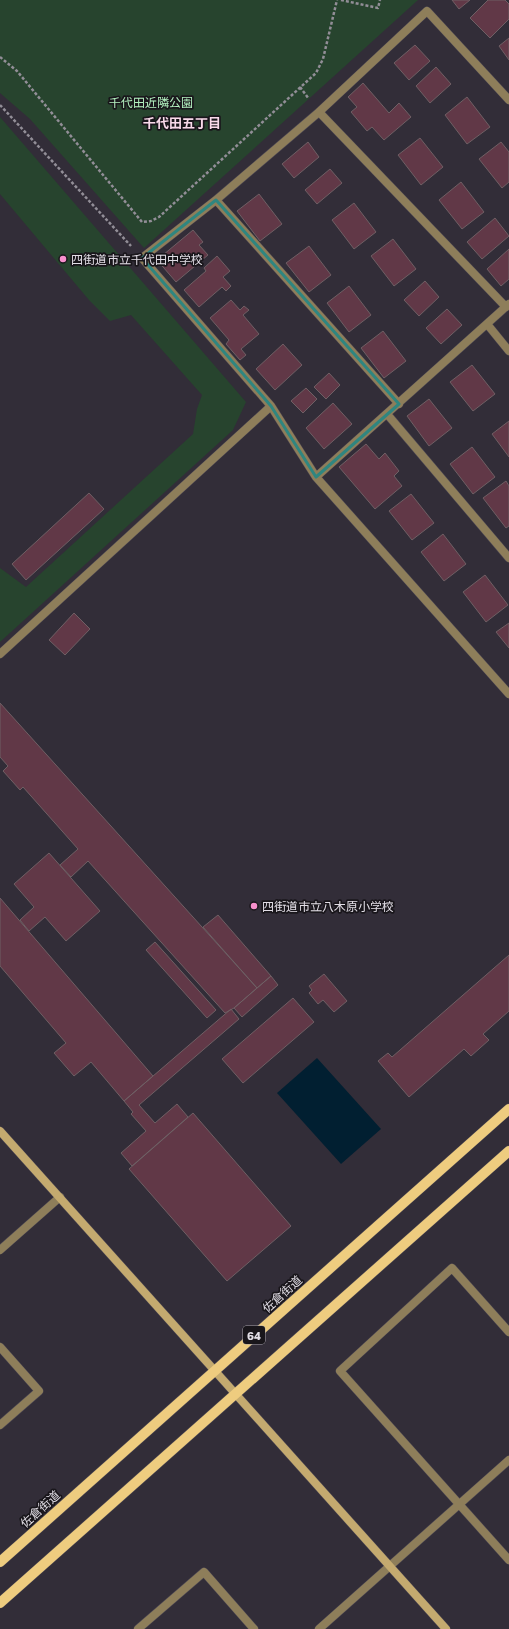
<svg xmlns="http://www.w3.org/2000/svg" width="509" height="1629" font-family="'Golos Text','Noto Sans JP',sans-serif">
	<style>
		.green { fill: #27442e }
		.water { fill: #011f31 }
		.building { fill: #613847; stroke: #6f5f64 }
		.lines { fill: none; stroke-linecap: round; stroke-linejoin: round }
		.street-casing { stroke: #4e4954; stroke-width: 9 }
		.secondary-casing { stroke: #4e4954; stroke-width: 9 }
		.primary-casing { stroke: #4e4954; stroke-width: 11 }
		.path { stroke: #928e97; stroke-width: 2.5; stroke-dasharray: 3 2; stroke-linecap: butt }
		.street { stroke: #8e7e5a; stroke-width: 8 }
		.secondary { stroke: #c4aa6f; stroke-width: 8 }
		.primary { stroke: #eecc7f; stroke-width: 10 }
		.marked { fill: none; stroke: #2f8680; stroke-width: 3; stroke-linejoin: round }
		.poi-dot { fill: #f890cd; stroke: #19161b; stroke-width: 1.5 }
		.labels { text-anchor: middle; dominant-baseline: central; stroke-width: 3.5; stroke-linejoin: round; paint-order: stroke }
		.shield { fill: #19161b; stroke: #a6a2a9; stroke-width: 1 }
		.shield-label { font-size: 11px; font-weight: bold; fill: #e2dee6 }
		.park-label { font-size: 12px; fill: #b3f2c0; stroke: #19161b }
		.poi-label { font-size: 12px; fill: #e2dee6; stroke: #19161b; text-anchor: start }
		.street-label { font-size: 12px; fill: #e2dee6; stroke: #19161b }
		.neighbourhood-label { font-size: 13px; font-weight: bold; fill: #f8d9e9; stroke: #19161b }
	</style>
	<rect width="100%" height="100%" fill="#322d38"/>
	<path class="green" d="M0,0H418L144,248L30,119L0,93Z
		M0,117L246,402L233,430L0,642V568L26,587L193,434L197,409L202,395L131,315L110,321L89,300L0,194Z"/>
	<path class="water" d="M317,1058L381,1129L341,1164L277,1093Z"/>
	<path class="building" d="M452,0H470L459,9Z
		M488,0H505L509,4V19L490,38L470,18Z
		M509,38V60L499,46Z
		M415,45L430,61L409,80L394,63Z
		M436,67L451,84L430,103L416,86Z
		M363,83L389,113L399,103L411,117L384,140L372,127L367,131L351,112L357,107L348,97Z
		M467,97L490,127L467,144L445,115Z
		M420,138L443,167L421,185L398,155Z
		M308,142L319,157L294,178L282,164Z
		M501,142L509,152V182L502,188L479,159Z
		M330,169L342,183L317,204L305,190Z
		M461,182L484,212L462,229L439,200Z
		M259,194L282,224L260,241L237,211Z
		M354,203L376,232L354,249L332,220Z
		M495,218L509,236L482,259L467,242Z
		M193,230L203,242L199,245L208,255L176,282L157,260Z
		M393,239L416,269L394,286L371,256Z
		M309,246L331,275L309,292L286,263Z
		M509,249V279L501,286L487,269Z
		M217,256L230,271L223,277L231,286L226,291L222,287L199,307L184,290L206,271L204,268Z
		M425,281L439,297L419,316L404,300Z
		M349,286L371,315L349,332L327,303Z
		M231,300L240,310L244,306L249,310L243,315L259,334L241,349L246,355L240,360L226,344L229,340L210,318Z
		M447,309L462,325L441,344L426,328Z
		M383,331L406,361L384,378L361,348Z
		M283,344L302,365L275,390L256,369Z
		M472,365L495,394L473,411L450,382Z
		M329,373L340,385L326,399L314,387Z
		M306,388L317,399L303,413L291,401Z
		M429,399L452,428L429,446L407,416Z
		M333,403L352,424L324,449L306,428Z
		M509,421V457L492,434Z
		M366,444L379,459L385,453L399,471L394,476L402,486L375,509L339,467Z
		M472,447L495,477L473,494L450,464Z
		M506,481L509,486V526L506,528L483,498Z
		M89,493L104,509L26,580L12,564Z
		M411,494L434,523L412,540L389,511Z
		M443,534L466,564L444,581L421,552Z
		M485,575L508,605L486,622L463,592Z
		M74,613L90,629L65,655L49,640Z
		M509,623V648L496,632Z
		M0,703L257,988L234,1008L225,1013L88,861L71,877L60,865L78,849L23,787L20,790L3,771L8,766L0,757Z
		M49,853L100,911L66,941L45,917L29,931L20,920L34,907L14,884Z
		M0,898L153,1076L124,1101L91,1062L74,1076L54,1053L66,1043L0,966Z
		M218,915L271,976L257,988L203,927Z
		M155,942L216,1010L207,1018L146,950Z
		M509,955V1011L483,1034L489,1040L471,1056L464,1049L409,1097L378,1061L388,1053L392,1057Z
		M324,974L347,1001L334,1012L323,1000L318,1004L309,993L312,990L309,986Z
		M271,976L278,985L242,1017L234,1008Z
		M293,998L314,1022L243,1083L222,1059Z
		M231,1009L239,1019L139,1105L155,1123L177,1104L188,1117L132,1166L121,1153L146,1131L131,1114L133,1112L124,1101Z
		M193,1113L291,1226L227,1281L129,1169Z"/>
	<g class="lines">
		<defs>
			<path id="street" d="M509,100L427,11L319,112L216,200L142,258L271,406L316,477L509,694
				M319,112L506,307
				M216,200L399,404
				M487,324L509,351
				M387,414L509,558
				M316,477L509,304
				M0,654L271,406
				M0,1250L60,1197
				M509,1332L452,1268L340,1371L509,1560
				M0,1347L39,1391L0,1425
				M138,1629L204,1572L254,1629
				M319,1629L509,1460"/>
			<path id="secondary" d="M0,1131L446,1629"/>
			<path id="primary" d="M0,1562L509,1109
				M0,1603L509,1151"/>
		</defs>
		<use href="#street" class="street-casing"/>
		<use href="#secondary" class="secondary-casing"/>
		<use href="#primary" class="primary-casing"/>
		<path class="path" d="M341,0L378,8L380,0
			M0,57L17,71L142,222L151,221L159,217L316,73L323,59L337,0
			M300,87L309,99
			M0,105L131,246"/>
		<use href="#street" class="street"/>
		<use href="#secondary" class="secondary"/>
		<use href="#primary" class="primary"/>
	</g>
	<path class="marked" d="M216,200L399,404L316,477L271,406L142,258Z"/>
	<g class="poi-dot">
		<circle cx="63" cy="259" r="4"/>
		<circle cx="254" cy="906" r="4"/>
	</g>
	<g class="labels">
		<rect class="shield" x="243" y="1326" width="22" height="18" rx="3"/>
		<g class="shield-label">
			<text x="254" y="1335">64</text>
		</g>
		<g class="park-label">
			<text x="151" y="102">千代田近隣公園</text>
		</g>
		<g class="poi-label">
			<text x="71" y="259">四街道市立千代田中学校</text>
			<text x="262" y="906">四街道市立八木原小学校</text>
		</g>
		<g class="street-label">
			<text transform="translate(282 1294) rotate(-42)">佐倉街道</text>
			<text transform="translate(40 1509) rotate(-42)">佐倉街道</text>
		</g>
		<g class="neighbourhood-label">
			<text x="182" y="123">千代田五丁目</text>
		</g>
	</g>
</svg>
